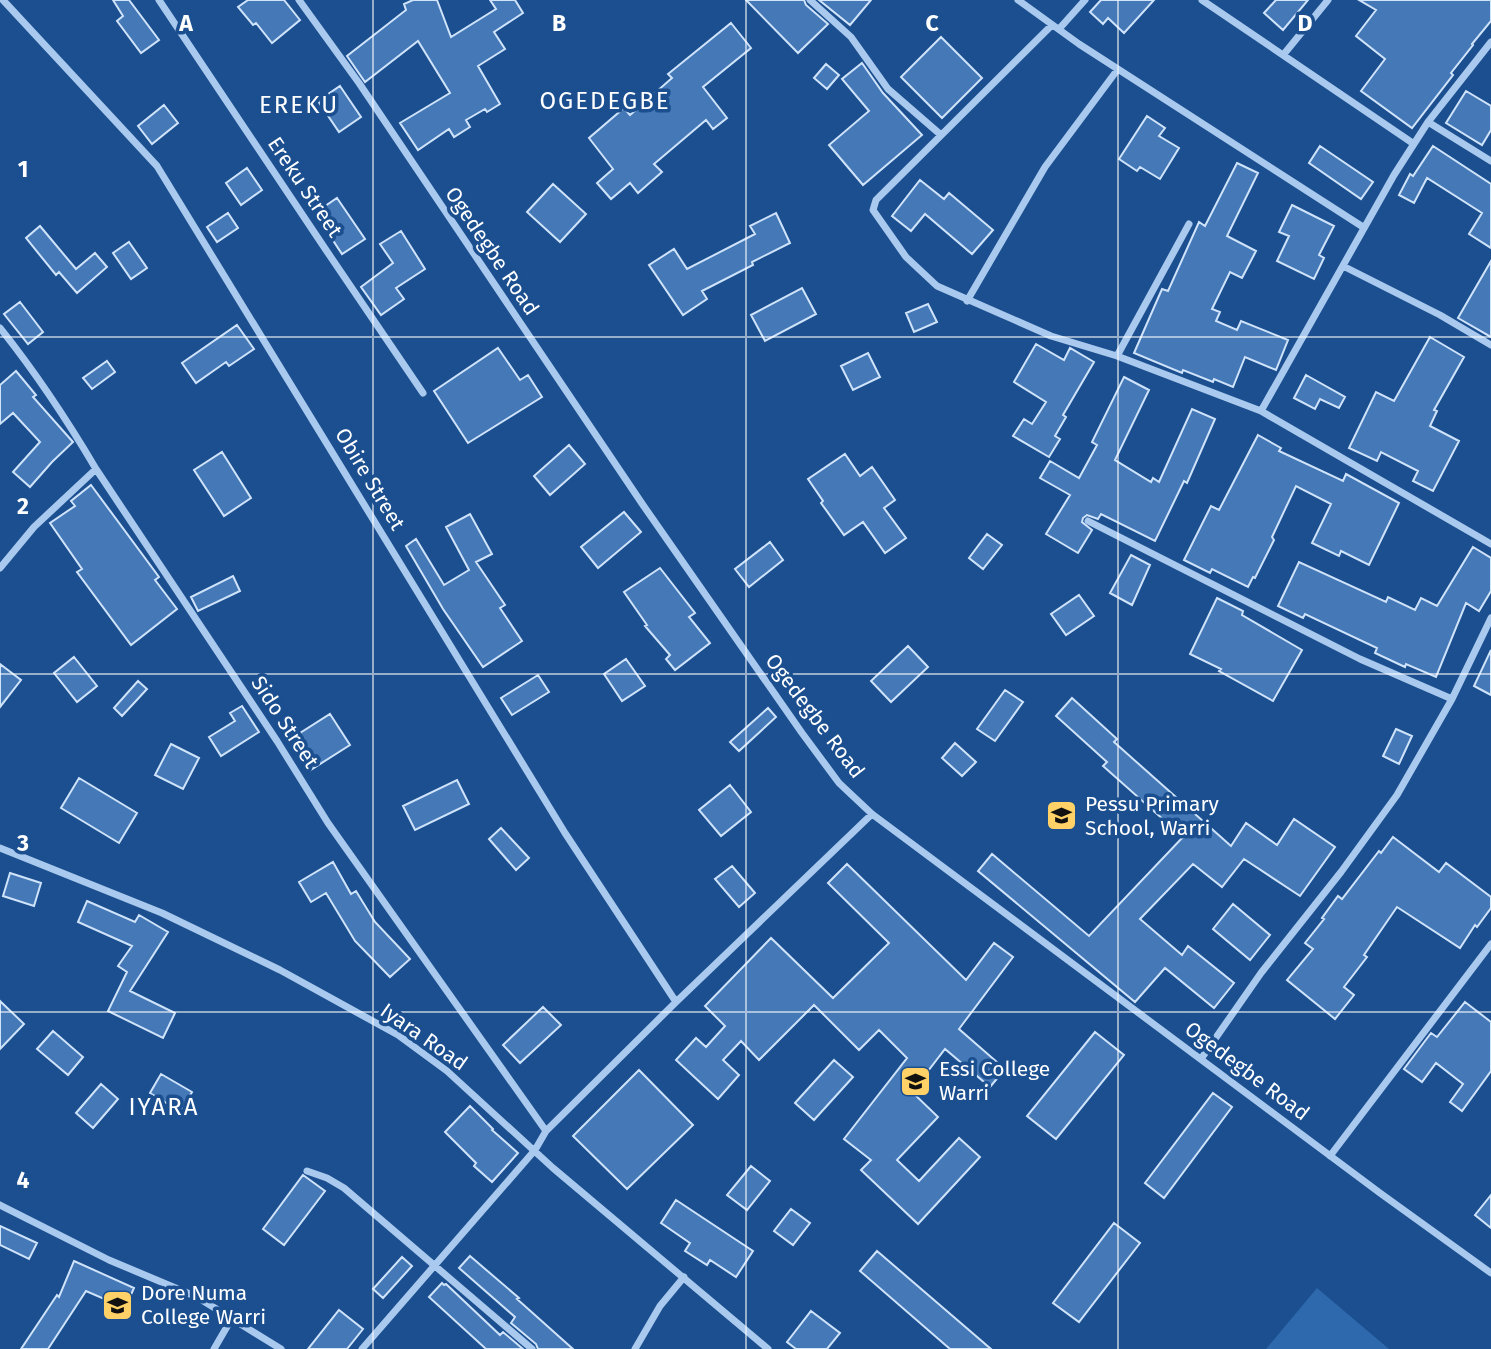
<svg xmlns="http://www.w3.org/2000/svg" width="1491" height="1349" font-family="'Fira Sans',sans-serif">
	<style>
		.green { fill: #2e69ad }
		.building { fill: #4478b7; stroke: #cfe3fa; stroke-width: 2 }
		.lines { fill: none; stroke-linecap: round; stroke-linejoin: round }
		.minor { stroke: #a9c9ee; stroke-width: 7 }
		.grid { fill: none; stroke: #fff; stroke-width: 2; stroke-opacity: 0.55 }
		.labels { text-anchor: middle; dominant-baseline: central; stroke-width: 7; stroke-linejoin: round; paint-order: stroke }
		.street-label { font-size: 21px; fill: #fff; stroke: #1b4f8f }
		.poi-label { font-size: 21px; fill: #fff; stroke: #1b4f8f; text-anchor: start }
		.quarter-label { font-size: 24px; letter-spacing: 2px; fill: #fff; stroke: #1b4f8f }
		.grid-label { font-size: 23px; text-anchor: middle; font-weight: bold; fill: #fff; stroke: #1b4f8f; stroke-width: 7; stroke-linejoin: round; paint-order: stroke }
	</style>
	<rect width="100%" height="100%" fill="#1b4f8f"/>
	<path class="green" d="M1317,1288L1389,1349H1266Z"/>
	<path class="building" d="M113,0H129L159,40L141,53L117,21L123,16Z
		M248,0H284L300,20L272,43L256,23L253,25L238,7Z
		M413,0H437L451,37L496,9L490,0H515L523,13L494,32L505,49L478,66L500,104L487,112L485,109L466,120L470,127L454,137L449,129L418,150L400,123L450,93L418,41L365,82L347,56L406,10L404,4Z
		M746,0H804L806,5L828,24L798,53Z
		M819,0H871L850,25Z
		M1101,0H1154L1124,33L1108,18L1103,24L1090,12Z
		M1276,0H1308L1283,30L1264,13Z
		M1359,0H1491V21L1472,44L1473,45L1451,73L1453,75L1412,128L1361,91L1385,59L1356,36L1376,10Z
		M731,23L751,48L703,87L727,118L713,129L706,120L654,164L662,172L638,193L630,183L611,199L597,183L613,169L589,138L624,108L630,115L672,78L668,74Z
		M941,37L982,78L942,118L901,77Z
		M862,63L883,93L922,135L863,185L829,145L869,111L842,79Z
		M826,64L839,75L827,89L814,78Z
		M340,86L361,117L339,132L318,101Z
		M1466,91L1491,106V130L1482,145L1446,123Z
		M164,105L178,123L152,144L138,126Z
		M1147,116L1165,128L1159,136L1179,148L1160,179L1140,167L1137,171L1119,159Z
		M1320,146L1373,182L1361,199L1309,163Z
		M1433,146L1491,184V248L1469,234L1482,213L1427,178L1414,203L1399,195L1410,174L1413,176Z
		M1237,163L1258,173L1227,236L1256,251L1242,278L1230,272L1212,309L1220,312L1216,321L1237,330L1241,321L1288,340L1276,370L1245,357L1233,387L1214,379L1213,382L1183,370L1182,373L1134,353L1162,289L1168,291L1199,222L1205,226Z
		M247,168L262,190L241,205L226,183Z
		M920,180L944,199L949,193L993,230L972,254L925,214L911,231L892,216Z
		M553,184L586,214L560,242L527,212Z
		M337,198L365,239L342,254L315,213Z
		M1292,205L1334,226L1319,255L1324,258L1314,279L1277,261L1289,236L1279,232Z
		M228,213L238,228L217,242L207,227Z
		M776,213L790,243L752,262L753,265L702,291L707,299L683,315L649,265L674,249L687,269L755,234L750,226Z
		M40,226L76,269L95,253L107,267L77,293L59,272L56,275L26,238Z
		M401,231L425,269L396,288L404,299L381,315L361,287L393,263L380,244Z
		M129,242L147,268L131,279L113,253Z
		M1491,261V337L1458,318Z
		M802,288L816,314L765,341L751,315Z
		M20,302L43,332L28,344L4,314Z
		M928,304L937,322L914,332L906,313Z
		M237,325L254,349L229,366L226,362L196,383L182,363Z
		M1430,337L1464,357L1434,410L1437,411L1430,426L1459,441L1433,491L1413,481L1418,471L1381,452L1377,461L1349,448L1376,392L1394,401Z
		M1036,344L1064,360L1070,348L1094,362L1063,415L1066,417L1055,436L1060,439L1049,457L1013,436L1024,419L1032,424L1046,402L1014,382Z
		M498,348L520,380L528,375L542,397L468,443L434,391Z
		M868,353L880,377L853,390L841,366Z
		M107,361L115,372L92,389L83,378Z
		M16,371L36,395L33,397L73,442L52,462L30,487L13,472L40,442L13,413L0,424V385Z
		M1306,375L1345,397L1339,408L1320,399L1315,409L1294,398Z
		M1124,377L1149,390L1115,460L1151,482L1153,478L1159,482L1192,409L1215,419L1187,483L1184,481L1155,541L1101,514L1098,519L1087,515L1083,518L1082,522L1092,530L1078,553L1046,534L1070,495L1040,478L1050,461L1079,478L1097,445L1092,442Z
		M1258,435L1281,448L1279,451L1343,481L1346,474L1399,503L1369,565L1341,551L1339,556L1312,543L1331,504L1296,486L1272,537L1274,540L1255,578L1253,577L1248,587L1212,569L1210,573L1184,560L1211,506L1219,510Z
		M569,445L585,464L550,495L534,476Z
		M222,452L251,498L224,516L194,470Z
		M845,454L860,476L872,467L895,500L884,508L906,538L885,553L863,522L844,535L821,503L823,501L808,479Z
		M91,485L159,577L155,580L177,609L131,645L77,572L82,569L50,523L75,506L71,501Z
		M624,512L641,532L598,568L581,547Z
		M470,514L492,554L476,562L505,605L500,608L522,641L483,667L443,609L406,546L416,539L444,585L469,570L446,527Z
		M987,534L1002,545L983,569L969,558Z
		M770,542L783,560L749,587L735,569Z
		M1473,547L1491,558V591L1479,611L1466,603L1436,677L1406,664L1405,667L1375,653L1377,648L1305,614L1303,618L1278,606L1299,562L1386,602L1388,597L1415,610L1421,598L1437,606Z
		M1131,555L1150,565L1132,605L1110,593Z
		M660,568L695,613L689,617L710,643L675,670L666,659L670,655L645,626L647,625L624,592Z
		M233,576L240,591L198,611L191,597Z
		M1079,595L1094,616L1066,635L1051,614Z
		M1217,598L1243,611L1242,615L1302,650L1273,701L1219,671L1221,669L1190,654Z
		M908,646L928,667L891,702L871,681Z
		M1491,650V695L1474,686Z
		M74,657L97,686L77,702L54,673Z
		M626,659L645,686L622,701L604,674Z
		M0,664L21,680L0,707Z
		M538,675L549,692L512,715L501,698Z
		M138,681L147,689L122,716L114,708Z
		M1005,690L1023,702L995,741L977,729Z
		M1072,698L1117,739L1114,742L1231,846L1246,823L1277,845L1294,819L1335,847L1300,896L1244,859L1222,887L1193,864L1140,919L1182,955L1188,946L1234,983L1214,1008L1165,968L1135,1002L978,871L992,854L1089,936L1183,837L1103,766L1107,762L1056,716Z
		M242,706L259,732L221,756L209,737L235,721L230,713Z
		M768,708L776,717L739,751L730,742Z
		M330,714L350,745L309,771L289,740Z
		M1396,729L1412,736L1399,764L1383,756Z
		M955,743L976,762L962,776L942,758Z
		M171,744L199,758L183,789L155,775Z
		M79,778L137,813L119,843L61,808Z
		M457,780L469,804L415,830L403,806Z
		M730,785L751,812L721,836L699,810Z
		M501,828L529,858L516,870L489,839Z
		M1393,837L1439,872L1446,863L1491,897V908L1477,927L1475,925L1460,948L1397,907L1364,955L1367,957L1344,987L1354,995L1335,1019L1287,980L1313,949L1305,943L1324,919L1322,918L1338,896L1342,899L1379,851L1381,853Z
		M333,862L351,894L356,891L375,922L410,959L390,977L355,941L326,893L311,902L299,882Z
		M847,864L966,980L994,943L1013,957L959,1029L1005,1069L990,1087L945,1049L912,1092L938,1117L897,1160L919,1181L959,1138L980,1157L918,1224L861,1170L871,1160L844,1139L907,1058L879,1030L859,1050L814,1005L759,1060L741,1041L723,1060L739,1075L718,1099L676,1060L696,1038L706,1047L725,1026L705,1006L771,938L833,998L889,943L828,883Z
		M732,866L755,893L739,907L715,879Z
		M10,873L41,883L34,906L3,896Z
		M87,901L135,922L139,915L168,932L130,991L175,1013L163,1038L108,1011L127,972L118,966L132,946L78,922Z
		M1233,904L1270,935L1250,960L1213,929Z
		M0,1001L24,1024L0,1049Z
		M1465,1002L1491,1022V1071L1462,1111L1450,1102L1463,1084L1436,1063L1422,1082L1404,1069L1431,1033L1437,1037Z
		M543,1007L561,1025L520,1063L503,1045Z
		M53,1031L83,1057L68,1075L37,1049Z
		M1095,1032L1124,1055L1056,1139L1027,1116Z
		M834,1060L853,1077L814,1120L795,1103Z
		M639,1070L693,1125L627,1189L573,1136Z
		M161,1074L192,1092L181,1112L150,1093Z
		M101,1084L118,1099L93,1128L76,1113Z
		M1213,1093L1232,1107L1164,1198L1145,1183Z
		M470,1106L493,1129L492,1130L518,1153L492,1182L474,1166L476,1163L445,1132Z
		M751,1166L770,1181L747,1210L727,1195Z
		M303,1175L325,1191L284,1245L263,1229Z
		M1491,1195V1228L1475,1215Z
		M676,1200L753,1251L736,1277L710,1260L707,1265L685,1251L690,1243L661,1223Z
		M791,1209L810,1223L793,1245L774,1231Z
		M1114,1223L1140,1243L1079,1322L1053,1303Z
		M0,1226L37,1243L29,1259L0,1245Z
		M877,1251L991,1349H950L860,1271Z
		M470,1256L519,1298L517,1299L573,1349H538L536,1344L511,1323L515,1317L459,1268Z
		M402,1257L412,1266L383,1298L373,1289Z
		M74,1261L134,1288L125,1308L86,1291L48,1349H21L57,1295L59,1297Z
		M442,1283L444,1285L446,1284L500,1335L503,1332L523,1349H486L429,1297Z
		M339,1310L363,1329L347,1349H308Z
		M811,1311L840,1333L827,1349H796L787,1342Z"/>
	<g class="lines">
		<path class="minor" d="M3,0L157,166L565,833L676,1002
			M159,0L326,250L423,393
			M299,0L359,83L643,505L802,733L839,783L872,814L1380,1193L1491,1273
			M810,0L851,37L888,89L941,135
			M1018,0L1079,44L1363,227
			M1202,0L1414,144
			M1052,25L876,200L873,210L906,257L937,286L1051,336L1117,356L1261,411L1491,544
			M1059,29L1085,0
			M1284,54L1328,0
			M1428,122L1491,161
			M1343,266L1440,315L1491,345
			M967,301L1045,167L1118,69
			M0,328C36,373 67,420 96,469L277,741L328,823L546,1131
			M1117,356L1189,224
			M1261,411L1394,175L1428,122L1491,42
			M1088,521L1360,659L1452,699
			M0,568L34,527L96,469
			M0,848L162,913L280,970L398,1035L447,1071L553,1168L768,1349
			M1201,1059L1261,973L1341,872L1397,795L1452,699L1491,618
			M1330,1156L1491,944
			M307,1171L327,1178L344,1188L532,1349
			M0,1205L109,1260L197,1297L281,1349
			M214,1349L232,1318
			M362,1349L535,1150L546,1131L676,1002L872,814
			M635,1349L660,1306L684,1277"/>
	</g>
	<path class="grid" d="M373,0V1349M746,0V1349M1118,0V1349M0,337H1491M0,674H1491M0,1012H1491"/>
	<defs>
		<symbol id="school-square" viewBox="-11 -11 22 22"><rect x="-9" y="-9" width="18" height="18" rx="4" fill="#ffd166" stroke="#1b4f8f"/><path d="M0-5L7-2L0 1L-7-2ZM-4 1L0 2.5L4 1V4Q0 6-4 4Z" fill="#111"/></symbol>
		<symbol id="university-square" viewBox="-11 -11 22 22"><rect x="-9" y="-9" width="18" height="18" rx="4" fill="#ffd166" stroke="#1b4f8f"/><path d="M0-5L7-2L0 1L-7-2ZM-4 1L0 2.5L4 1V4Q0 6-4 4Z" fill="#111"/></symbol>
	</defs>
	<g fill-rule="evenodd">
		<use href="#school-square" x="1044" y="798" width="35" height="35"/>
		<use href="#school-square" x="898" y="1064" width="35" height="35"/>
		<use href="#university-square" x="100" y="1288" width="35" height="35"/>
	</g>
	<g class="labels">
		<g class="street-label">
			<text transform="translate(305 187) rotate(56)">Ereku Street</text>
			<text transform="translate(492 251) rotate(56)">Ogedegbe Road</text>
			<text transform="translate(370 479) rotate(59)">Obire Street</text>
			<text transform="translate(815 716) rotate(53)">Ogedegbe Road</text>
			<text transform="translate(285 722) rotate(57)">Sido Street</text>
			<text transform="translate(424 1037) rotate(35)">Iyara Road</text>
			<text transform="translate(1247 1071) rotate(37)">Ogedegbe Road</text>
		</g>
		<g class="poi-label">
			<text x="1085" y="804">Pessu Primary<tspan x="1085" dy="24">School, Warri</tspan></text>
			<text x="939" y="1069">Essi College<tspan x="939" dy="24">Warri</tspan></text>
			<text x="141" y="1293">Dore Numa<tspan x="141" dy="24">College Warri</tspan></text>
		</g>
		<g class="quarter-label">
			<text x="605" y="101">OGEDEGBE</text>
			<text x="299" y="105">EREKU</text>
			<text x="164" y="1107">IYARA</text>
		</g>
	</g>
	<g class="grid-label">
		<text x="186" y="31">A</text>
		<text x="559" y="31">B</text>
		<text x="932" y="31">C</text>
		<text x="1305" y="31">D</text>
		<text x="23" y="177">1</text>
		<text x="23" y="514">2</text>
		<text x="23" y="851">3</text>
		<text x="23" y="1188">4</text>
	</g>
</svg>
